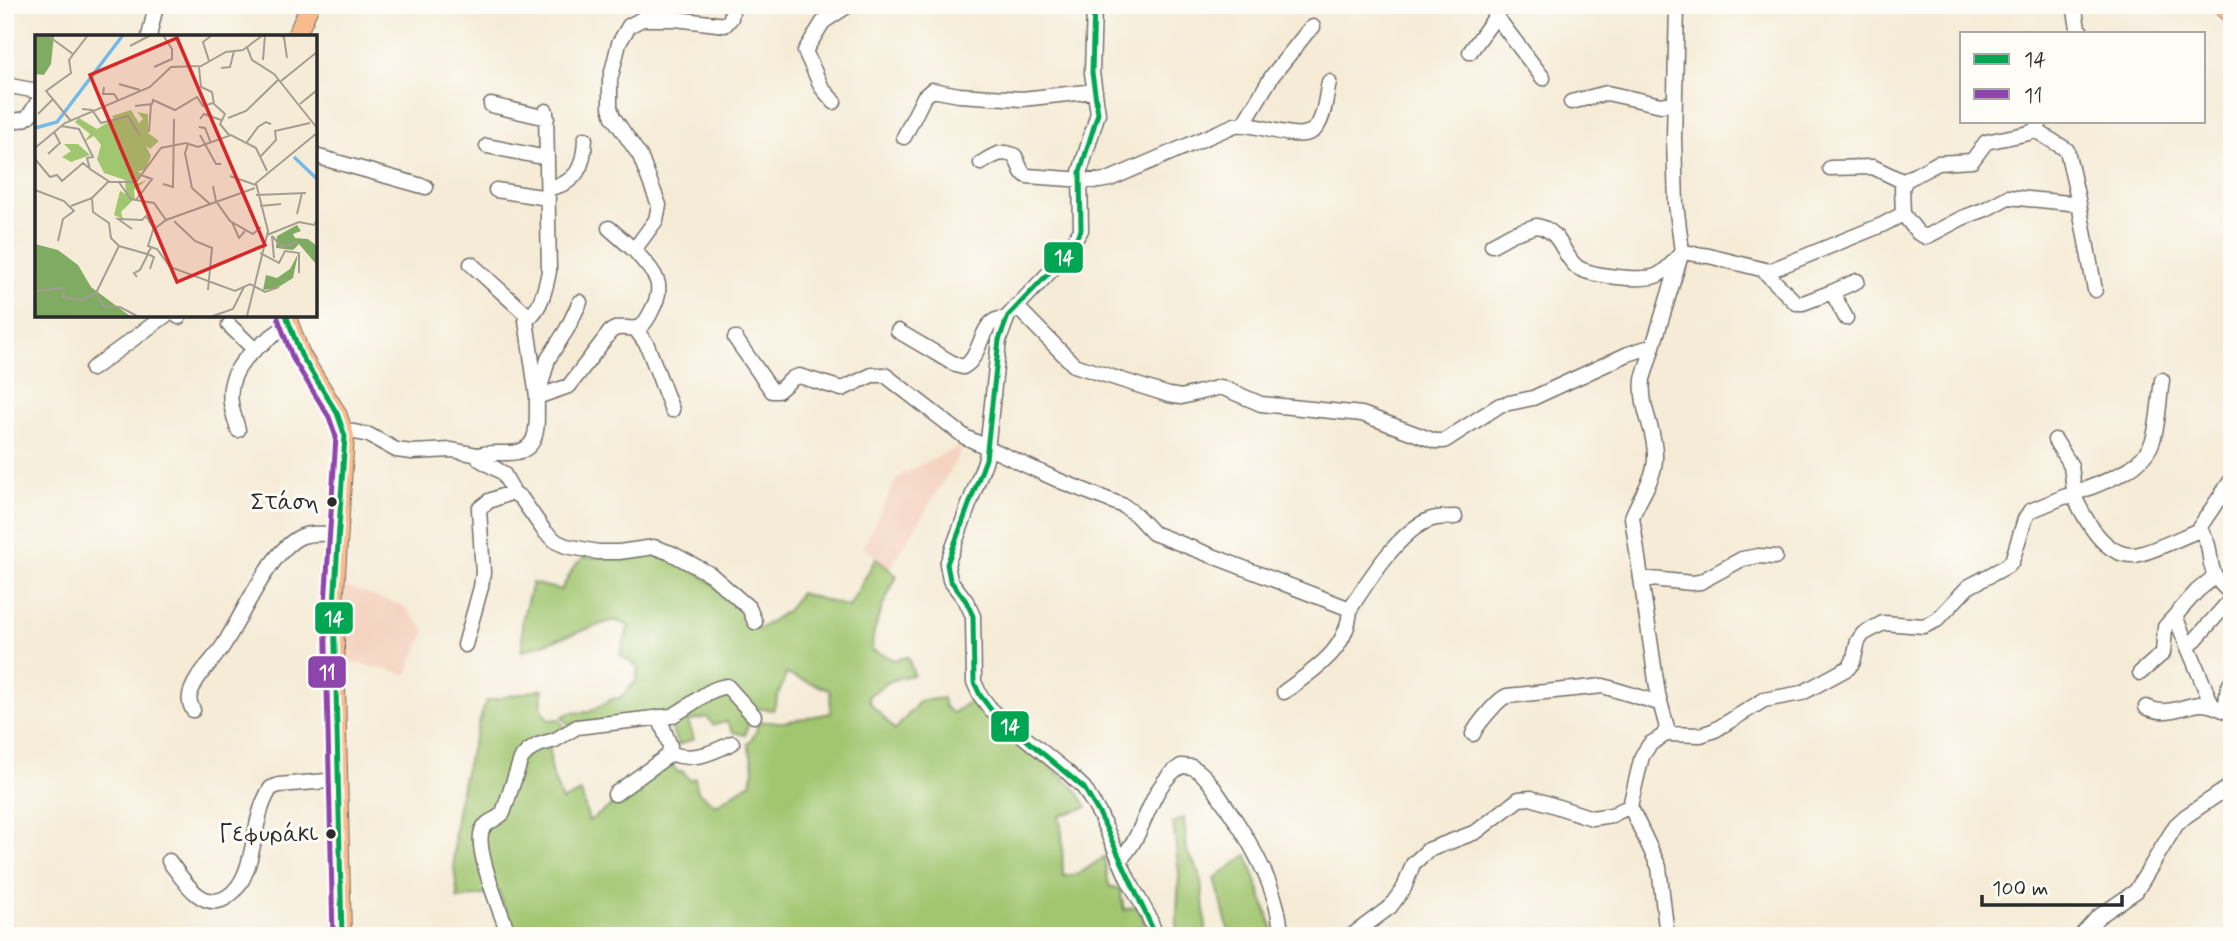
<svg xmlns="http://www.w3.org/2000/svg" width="2237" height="941" font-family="Mynerve,sans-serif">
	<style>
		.built { fill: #f4d3c0 }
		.green { fill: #a1c670; stroke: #66784e; stroke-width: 2 }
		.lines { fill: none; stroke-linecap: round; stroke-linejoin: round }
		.minor-casing { stroke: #726e67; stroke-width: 17 }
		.major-casing { stroke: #726e67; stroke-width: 20 }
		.minor { stroke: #fff; stroke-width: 14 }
		.major { stroke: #fabb8c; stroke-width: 18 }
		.bus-1-casing { stroke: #fdfcf7; stroke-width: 10 }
		.bus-2-casing { stroke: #fdfcf7; stroke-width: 10 }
		.bus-1 { stroke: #00a651; stroke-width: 5 }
		.bus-2 { stroke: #8e44ad; stroke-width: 5 }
		.bus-dot { fill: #2b2b2b; stroke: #fdfcf7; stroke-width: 2.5 }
		.labels { text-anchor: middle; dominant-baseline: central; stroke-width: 6; stroke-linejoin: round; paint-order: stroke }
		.bus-label { font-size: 24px; fill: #2b2b2b; stroke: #fdfcf7; text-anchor: end }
		.inset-river { fill: none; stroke: #73b9ea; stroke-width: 3.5 }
		.inset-road { fill: none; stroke: #a49e92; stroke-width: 2 }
		.view { fill: #d62828; fill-opacity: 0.15; stroke: #d62828; stroke-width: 3.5 }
		.inset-edge { fill: none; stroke: #2b2b2b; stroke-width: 3.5 }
		.line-badge { stroke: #fdfcf7; stroke-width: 2.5 }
		.badge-label { font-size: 19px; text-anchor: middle; font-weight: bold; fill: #fff }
	</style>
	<rect width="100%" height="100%" fill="#fdfcf7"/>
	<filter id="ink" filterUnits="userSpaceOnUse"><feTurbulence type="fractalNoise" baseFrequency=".0143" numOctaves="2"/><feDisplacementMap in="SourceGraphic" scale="14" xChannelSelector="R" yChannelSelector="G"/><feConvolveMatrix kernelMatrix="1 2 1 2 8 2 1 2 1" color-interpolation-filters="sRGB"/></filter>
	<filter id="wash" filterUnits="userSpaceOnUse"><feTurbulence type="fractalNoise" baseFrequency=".00686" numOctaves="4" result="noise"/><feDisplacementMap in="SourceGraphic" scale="28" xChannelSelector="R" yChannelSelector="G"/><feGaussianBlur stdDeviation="1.57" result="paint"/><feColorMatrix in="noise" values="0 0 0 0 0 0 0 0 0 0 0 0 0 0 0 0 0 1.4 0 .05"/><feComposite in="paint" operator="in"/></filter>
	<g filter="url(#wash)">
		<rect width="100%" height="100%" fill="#f5ebd6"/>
		<path class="built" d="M957,447L962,448L948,474L890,569L863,547L896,480L903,474Z
			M340,585L403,606L426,631L407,674L341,660Z"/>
		<path class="green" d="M651,554L689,565L751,615V626L759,629L788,610L800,593L849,607L876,558L897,576C886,599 872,624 872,650L895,660L908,657L914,675C893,678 884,683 868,697L871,704L895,730L920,701L943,698L945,707L953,713L976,697L1077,791L1087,807L1059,816L1062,833L1063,876L1079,874L1104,857L1109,886L1120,889L1124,910L1137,906L1151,936H512L499,892L458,899C457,886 454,873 454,861C452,807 470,751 486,701L543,689L541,707L548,720L559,719L565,728L549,738L551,771L562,801L581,792L589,821L672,764L677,772L682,771L690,780L695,778L698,792L716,805L751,782L754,769L748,744L756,732L758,722H784L831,713L830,690L786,674L773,710L753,708L745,735L733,732L727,722L713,725L707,717L688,721L694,739L678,745L665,713L569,725L562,717L569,713L589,712L614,698L619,699L636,681L638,667L620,655L629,626L614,620L522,651V621L532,583L561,590L575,565L584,558Z
			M1184,818L1187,852L1200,873L1207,936H1176L1179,874L1173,823Z
			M1247,855L1275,936H1230L1215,878Z"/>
	</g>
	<g filter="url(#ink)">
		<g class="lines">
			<defs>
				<path id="minor" d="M1094,5L1092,73L1098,113L1080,172L1081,230L1064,257L1008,316L999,340L986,459L947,564L950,580L966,601L973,616L974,682L980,695L992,711L1066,771L1084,788L1100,815L1128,879L1149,917L1156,936
					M2074,5L2078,28L2082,33
					M1495,15L1543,78
					M149,37L155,10
					M1470,52L1504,5
					M5,85L37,91
					M834,102L822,88L805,51L823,22L849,5
					M1571,102L1607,93L1661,105L1674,103
					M491,105L547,118
					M5,120C26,121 27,121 37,103
					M1244,123L1272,76L1308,31L1313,27
					M904,137L924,97L932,90L959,95L1022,99L1095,91
					M487,146L547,158
					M315,156L426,187
					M981,163C993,156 1002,149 1015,156L1022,172L1027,176L1099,181L1110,179L1235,125C1258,121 1305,148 1318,125C1325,114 1326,95 1329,82
					M1830,168L1873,167L1904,182
					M548,188C577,184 584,166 585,139
					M496,190L548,198
					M2079,204L2095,290
					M1903,214L1918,233L1926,237L1962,218L1986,209L2008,197L2079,204L2067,150L2035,130
					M609,228L634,250
					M1492,245L1512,234L1536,226C1562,230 1561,254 1577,267C1590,276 1644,282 1658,275C1668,270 1675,260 1682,252L1709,256L1769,271L1882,225L1903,214L1902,188L1906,180L1938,163L1972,161L1986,142L2029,133L2035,130L2041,121
					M471,264L525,313L537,397
					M1764,271L1796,303H1803L1832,292L1846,318
					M1832,292L1857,281
					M1016,306L1074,365L1169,395L1181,397L1221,387L1261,404L1362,414L1435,441H1444L1500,405L1533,398L1628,354L1653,346
					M176,315L179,317
					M527,319C541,310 546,287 549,271L546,111
					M229,325L254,349
					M635,328L647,345L672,410
					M898,331L956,365L963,367C984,357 978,316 1006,319
					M735,338L772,391H778L793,378L799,376L842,389L872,375H885L965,437L1060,481L1124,506L1135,514L1153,533L1350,609C1348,650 1315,669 1284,692
					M92,369L166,315
					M539,392L548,359L567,329L580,302
					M238,430C236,421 232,412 231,403C225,364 263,343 289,324
					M344,430L369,435L396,450L412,452L452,450L478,455
					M2055,440L2071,466L2075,498
					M511,491L521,498L545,532L557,542L566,546L598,552H619L654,547L671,553L710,574L749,608L755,622
					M2074,494C2102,482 2143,471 2153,440C2159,421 2159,399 2162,380
					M2197,531L2232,479
					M1641,578L1692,583L1700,582L1742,559L1758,556L1775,557
					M1350,609C1367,582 1401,528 1432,519C1439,517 1447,517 1455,517
					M2175,616L2212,705
					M465,645L481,587L483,573L479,509L489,501L510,493L512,489L503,473L479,459L478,455C487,452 497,453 507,453C543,453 536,423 537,397L569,386L610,332C620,324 627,330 637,328C644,326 648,318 651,312C668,282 653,272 634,250L656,220L659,205L640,156L613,117L610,107V80L619,43L629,26L642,19H676L725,25L731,18L733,5
					M2188,648L2232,598
					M2140,673L2163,653L2165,627L2197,591L2214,577
					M2146,707C2167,717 2180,706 2200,704C2211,703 2223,710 2232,714
					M193,710C189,703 188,697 192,689C198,673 213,661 223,646C242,617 269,552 300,537C310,532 326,534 337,534
					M2225,711L2228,688L2232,681
					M1473,734C1476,726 1499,698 1507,696L1603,686L1659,703
					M1665,734L1701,735L1715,730L1764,700L1802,693L1848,668L1853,662L1858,641L1863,634L1883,623L1924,626L1937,620L1968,587L2007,566L2012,561L2025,519L2030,511L2066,496L2075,498C2086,521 2105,557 2135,555C2150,553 2182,537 2197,531H2201C2218,554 2199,568 2232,594
					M670,753C692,762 712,753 732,743
					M615,794L669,755L670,746L659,717
					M1119,860C1147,835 1147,787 1181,766L1192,767C1206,774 1215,790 1224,803C1249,839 1280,890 1281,936
					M169,861C182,878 202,913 227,897C259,876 249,819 271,788L279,785L339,780
					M509,936C502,914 474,850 482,830C486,821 497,820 503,813L521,759L527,752L538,745L555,740L577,727L671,716C692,707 705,689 727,686L754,716
					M1351,936L1390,907L1404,888L1413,864L1428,850L1476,832L1519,799L1531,798L1592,818L1612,815L1630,806
					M1667,936L1659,867L1630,806L1642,756L1650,744L1663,736L1667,728L1658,694L1632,517C1640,496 1656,478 1655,455C1655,428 1640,410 1643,379L1682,252L1676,204L1674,139L1677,5
					M2081,936L2098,917L2136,891L2176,825L2186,816L2232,785"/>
				<path id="major" d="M2220,5L2232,16
					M296,37L310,5
					M286,315L301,355L337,413L345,436L334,605L342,936"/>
			</defs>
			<use href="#minor" class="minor-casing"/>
			<use href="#major" class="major-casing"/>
			<use href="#minor" class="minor"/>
			<use href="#major" class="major"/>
			<defs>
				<path id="bus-1" d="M1094,5L1092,73L1098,113L1080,172L1081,230L1064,257L1008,316L999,340L986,459L947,564L950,580L966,601L973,616L974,682L980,695L992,711L1084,788L1100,815L1156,936
					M286,315L301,355L337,413L345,436L334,605L342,936"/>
				<path id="bus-2" d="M278,318L293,359L329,417L336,437L325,605L333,936"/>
			</defs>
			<use href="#bus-1" class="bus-1-casing"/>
			<use href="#bus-2" class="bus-2-casing"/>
			<use href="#bus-1" class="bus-1"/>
			<use href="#bus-2" class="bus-2"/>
		</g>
	</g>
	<g class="bus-dot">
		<circle cx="332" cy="502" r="6"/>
		<circle cx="331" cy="834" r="6"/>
	</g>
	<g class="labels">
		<g class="bus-label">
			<text x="319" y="502">Στάση</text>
			<text x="318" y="834">Γεφυράκι</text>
		</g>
	</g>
	<g transform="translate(35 35)">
		<rect width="282" height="282" fill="#f5ebd6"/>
		<path d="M96,75L104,88L108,84L102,77L113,79V98L124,106L115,114L111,111L116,121L110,135L103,136L106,139L101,149L112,145L99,155L100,163L86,177L88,184L79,180L85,156L91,159L90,145L69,138L62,124L66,110L59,101L49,107L55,99L40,87L44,83L62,94L79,84L77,81ZM29,109H43L55,120L36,127L27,122L36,116Z" fill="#a1c670"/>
		<path d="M0,0H19L16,29L9,40L0,39ZM262,190L266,196L258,199L260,203L273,204L282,211L281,229L264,209L258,215L241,213L242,201ZM0,209L23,215L43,230L56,252L95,281H0ZM263,219L258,243L242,253L228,255L231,240L242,243L255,234Z" fill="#80ab62"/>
		<path class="inset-river" d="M0,93L22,87L88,0M259,122L282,144"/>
		<path class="inset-road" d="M12,0L38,19M244,0L249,2L252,23M95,11L116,0M212,12L217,25L239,39L282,93M228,25L230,0M174,26L168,7L177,0M119,32L137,24V14L128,0M164,32L166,52L177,57L179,69L190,79L185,89L194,100M186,33L195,32L199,16M246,46L282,17M84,49L105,55M69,52L68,59H79L83,65M265,69L282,55M100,71L117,69L118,65L140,75L162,62L168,71L178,68M47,74L57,75L66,88L93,81L105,101M3,79L18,64M193,83L211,76L244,44M165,84L169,79L186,85M36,86L11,56L36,38L34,25L53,0M26,91L44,94L58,122L52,123L55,134L75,147H101L126,113L151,108L163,112L196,100L221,113L232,136M164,92L170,93L176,108M114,97L116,69M165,100L181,129H186M212,107L223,92L231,87L236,89M153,109L150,118L157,153L175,169M0,113L30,88L115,52L136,32L166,31L191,17L208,15L228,0M13,119L25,108L19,97M226,121L241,105L240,96L275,88M0,124L15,142L22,140L27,146L48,128L54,133M106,140L117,144L101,165L119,168L131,185M195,141L221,150M74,146L57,163L58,177L74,188L76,203L84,211L112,219L116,213M83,146L96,164L101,165M128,149L138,152L139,84M178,151L181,166L195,186L218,199L226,192M220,153L131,185L118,195L113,211L122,214L135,232L200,256L215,249L230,257L244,252M0,155L29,166L39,176L28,184L23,206M221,160L271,158M36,171L57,163M225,171L246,169M262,179L267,158M139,186L160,206L177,213L173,255M197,187L204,203L210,196M97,194L83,184L107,185L111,181L124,202M232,200L264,187L279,190L282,185M237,201L247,212L263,207M237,201L239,223M84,211L61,258L68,271L85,272L102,281M225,218L244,228L250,216L264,218V238M102,242L99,238L105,235L113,219L119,222L115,234M0,256L29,253L28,262L47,265L61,258M178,281L198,274L209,252M212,281L233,196L221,148L282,98"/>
		<path class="view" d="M142,3L230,210L142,247L55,40Z"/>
		<rect width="282" height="282" class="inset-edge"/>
	</g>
	<g class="line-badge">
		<rect x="1043" y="241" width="41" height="33" rx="7" fill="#00a651"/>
		<rect x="314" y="601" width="40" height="34" rx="7" fill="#00a651"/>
		<rect x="307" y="655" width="40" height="34" rx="7" fill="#8e44ad"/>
		<rect x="990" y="710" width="40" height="33" rx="7" fill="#00a651"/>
	</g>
	<g class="badge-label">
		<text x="1064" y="264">14</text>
		<text x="334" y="625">14</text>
		<text x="327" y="679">11</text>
		<text x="1010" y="733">14</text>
	</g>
	<rect width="2237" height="941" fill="none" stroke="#fdfcf7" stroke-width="28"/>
	<rect x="1960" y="32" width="245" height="91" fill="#fdfcf7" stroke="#a9a8a5" stroke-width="2"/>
	<rect x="1974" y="54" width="35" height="10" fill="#00a651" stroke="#a9a8a5" stroke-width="2"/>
	<text x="2024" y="66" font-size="21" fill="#2b2b2b">14</text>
	<rect x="1974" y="89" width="35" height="10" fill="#8e44ad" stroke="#a9a8a5" stroke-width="2"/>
	<text x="2024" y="102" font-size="21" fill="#2b2b2b">11</text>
	<path d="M1982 895v10h140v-10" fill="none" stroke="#2b2b2b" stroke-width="3.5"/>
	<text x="1992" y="895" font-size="21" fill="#2b2b2b" stroke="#fdfcf7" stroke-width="5" paint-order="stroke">100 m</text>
</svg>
